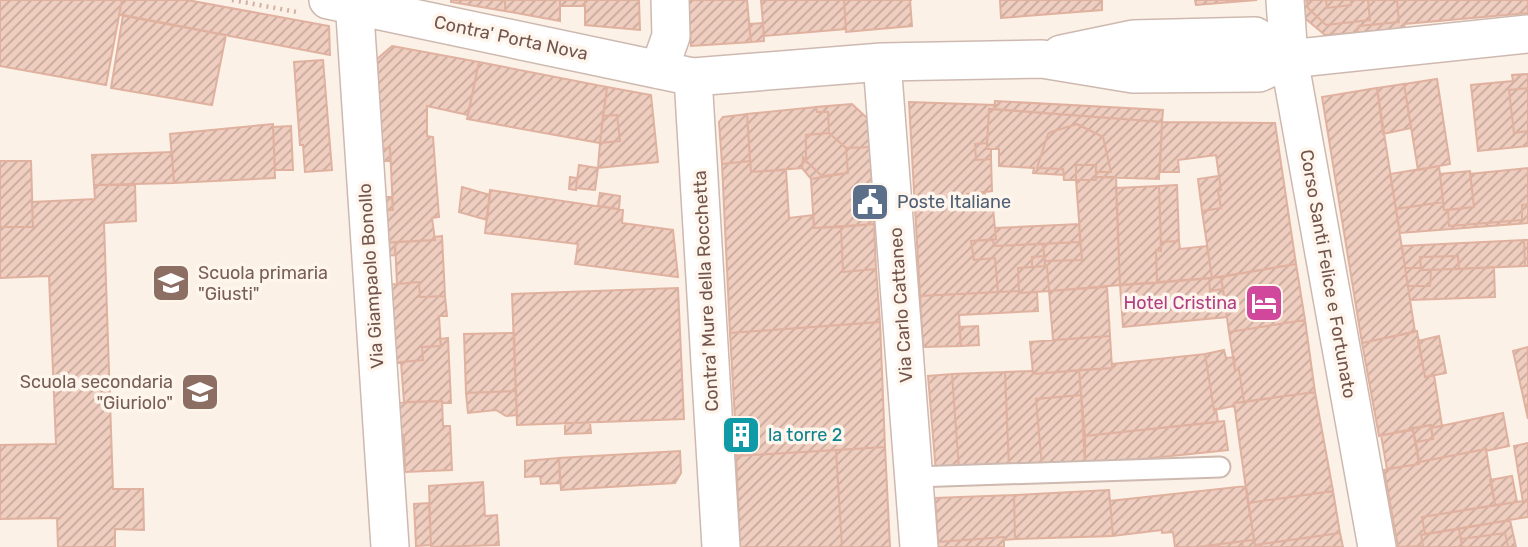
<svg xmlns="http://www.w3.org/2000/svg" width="1528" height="547" font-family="Rubik,sans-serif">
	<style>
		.building { fill: url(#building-hatch); stroke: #e1b1a0; stroke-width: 2 }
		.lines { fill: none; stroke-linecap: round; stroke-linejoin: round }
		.service-casing { stroke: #ceb9b0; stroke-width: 23 }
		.minor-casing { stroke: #ceb9b0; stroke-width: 40 }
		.path { stroke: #d4b0a2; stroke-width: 4.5; stroke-dasharray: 2 5; stroke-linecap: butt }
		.service { stroke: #fff; stroke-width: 19 }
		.minor { stroke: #fff; stroke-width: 37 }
		.labels { text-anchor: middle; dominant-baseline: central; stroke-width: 7; stroke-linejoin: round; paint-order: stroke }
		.street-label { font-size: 18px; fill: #73554c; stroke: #fef5ec }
		.service-label { font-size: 18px; fill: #4e5e75; stroke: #fef5ec; text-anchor: start }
		.education-label { font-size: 18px; fill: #785e54; stroke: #fef5ec; text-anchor: start }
		.hotel-label { font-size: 18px; fill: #b23c85; stroke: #fef5ec; text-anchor: end }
		.culture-label { font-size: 18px; fill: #0d838f; stroke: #fef5ec; text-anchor: start }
	</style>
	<defs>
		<pattern id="building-hatch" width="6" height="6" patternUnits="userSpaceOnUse" patternTransform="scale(1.75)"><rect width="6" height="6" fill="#efcdbf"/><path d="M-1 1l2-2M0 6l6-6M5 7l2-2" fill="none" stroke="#c6a99d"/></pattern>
	</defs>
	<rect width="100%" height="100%" fill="#fbf1e6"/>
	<path class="building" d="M0,0H122L106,85L0,66Z
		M122,0H187L329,26L330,55L119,15Z
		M451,0H505V11L451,2Z
		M505,0H560V21L505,11Z
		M560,0H585V6H560Z
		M585,0H639L640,30L585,25Z
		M688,0H747L751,42L691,46Z
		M761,0H844L846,29L764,36Z
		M844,0H912H910L912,26L846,32Z
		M1000,0H1102V10L1001,18Z
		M1195,0H1257L1196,5Z
		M1300,0H1307L1308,8L1326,25L1370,20L1368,0H1397L1399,22L1359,26L1356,33L1325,35L1301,15Z
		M1307,0H1326L1327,8L1351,5V0H1368L1370,20L1326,25L1308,8Z
		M1326,0H1351V5L1327,8Z
		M1397,0H1528V13L1404,24L1405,28L1356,33L1359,26L1399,22Z
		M123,15L226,35L212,105L111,88Z
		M763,23L764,41L751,42L749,24Z
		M392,46L479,62L468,115L427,106V136L433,137L439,217L432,218L435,240L384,243L382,210H393L390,148L379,149L377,59Z
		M323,60L332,170L305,172L303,145H300L294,62Z
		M479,62L607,87L600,143L467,119Z
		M1528,74V88L1509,90L1514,133L1528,131V146L1478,151L1471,85L1513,81L1512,75Z
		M1437,79L1450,164L1418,170L1404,84Z
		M1404,84L1411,128L1383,134L1377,88Z
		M607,87L651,95L658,162L598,168L600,143L620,141L617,115L603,116Z
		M1377,88L1415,332L1362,343L1322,97Z
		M1528,88V131L1514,133L1509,90Z
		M995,101L1163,110L1162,122L994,109Z
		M909,102L995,105L994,109H989L987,143L975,144L976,160L991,159L992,191L967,194L968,210L993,208L996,239L971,241L974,260L995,258L998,292L920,296Z
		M852,104L867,118L870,147L846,148L829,133L828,112H817L816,107Z
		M816,107L817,112H828L829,133L806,135V161L803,157L802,168L751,172L747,114Z
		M989,109L1162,122L1159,179L1096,177V172H1111L1103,137L1077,124L1051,132L1048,134L1037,168L1063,169L1064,175L1033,173L1034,168L999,166V149H987Z
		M747,114L750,161L722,164L719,122L723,117Z
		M617,115L620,141L600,143L603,116Z
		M1162,122L1275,123L1296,264L1212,278L1202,211L1221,208L1218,191L1221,190L1216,155L1178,160L1179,172H1160Z
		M273,124L275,178L174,183L170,134Z
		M1077,124L1103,137L1111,172H1096V165H1076V180H1064L1063,169L1037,168L1048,134L1051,132Z
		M291,126L293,170H275L273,127Z
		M829,133L846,148L848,173L822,176L806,161V135Z
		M987,143V149H991V159L976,160L975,144Z
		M870,147L874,224L814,228L811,179L848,173L846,148Z
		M390,148V161H379V149Z
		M172,152L174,183L94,185L92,155Z
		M803,157L806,161L823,177L811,179L802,168Z
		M0,161H31L33,227H0Z
		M750,161L751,172L786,170L789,218L813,215L814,228L841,227L843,272L876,269L880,322L730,333L722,164Z
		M579,165L598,168L595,190L576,188Z
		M1076,165H1096V180H1076Z
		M1439,166L1443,202L1396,209L1390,174Z
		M1528,168V204L1522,205V220L1449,226L1448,210L1474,207L1470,174Z
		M1470,171L1474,207L1444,210L1440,174Z
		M1219,176L1221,190L1218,191L1221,208L1202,211L1198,179Z
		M570,177L577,178L576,190L569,189Z
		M1096,177H1116L1120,285L1049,291L1047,266H1045V261L1082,260L1076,180H1096Z
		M135,184L136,221L104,223L113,489H143L144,530L115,529V547H58L57,518L0,519V445L56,444L49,276L0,278V227H33L32,202L95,199L94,185Z
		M1177,185L1179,241L1161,242L1159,186Z
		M1159,186L1161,251L1156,250L1157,283L1120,285L1116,188Z
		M462,187L490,195L487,220L459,212Z
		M490,190L623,210L622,223L673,230L678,277L575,264L578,244L485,233Z
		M985,192V209L968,210L967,194Z
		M600,193L620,196L619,209L598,206Z
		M382,197H392L393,210H382Z
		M1443,202L1444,210H1448L1449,226L1522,220V205L1528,204V223L1400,233L1396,209Z
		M874,224L876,269L843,272L841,227Z
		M1079,224L1080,242L994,246L993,240L996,239L995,228Z
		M442,236L445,296L420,297L419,282L397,284L395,242L435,240L434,237Z
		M993,240L994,246L1043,244L1044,256L1032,257V267L1018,268L1019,291L998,292L995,258L974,260L971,241Z
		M1524,240H1528V266H1525Z
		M1524,240L1525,266L1459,269L1458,256L1420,257L1421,268H1405L1402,246Z
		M1179,241L1180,249L1207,246L1212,278L1157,283L1156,250L1161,251V242Z
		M395,242V255L384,256V243Z
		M1080,242L1082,260L1045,261L1043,244Z
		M1044,256L1045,266L1032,267V257Z
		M1458,256L1459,269L1421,270L1420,257Z
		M1296,264L1305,320L1229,332L1221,277Z
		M1047,266L1049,291L1019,293L1018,268Z
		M1494,267L1495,297L1410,300L1408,286H1430L1431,270Z
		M1405,268H1421V270H1431L1430,286H1408Z
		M1221,277L1223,289L1210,291L1209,278Z
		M1209,278L1210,291L1223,289L1227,317L1123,327L1120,285Z
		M419,282L420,297L445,296L447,316H439L441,346L422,347L423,360L390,363L386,285Z
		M1107,287L1110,336L1053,340L1049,291Z
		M678,288L684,419L517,425L512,294Z
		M1019,291V293L1037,292L1038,311L959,315L961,346L923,347L920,296Z
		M1305,320L1315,392L1244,402L1239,370H1235L1229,332Z
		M880,322L885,447L736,456V452L757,450L755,418L735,420L730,333Z
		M978,326L979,345L961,346L959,327Z
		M1417,331L1425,377L1434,375L1442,426L1431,428V425L1379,436L1362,343Z
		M514,333L516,391L466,393L464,334Z
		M1110,336L1112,368L1033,374L1030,342Z
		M1439,336L1446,373L1425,377L1418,341Z
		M448,338L451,403H443L442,401L404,402L401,362L423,360L422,347L441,346L440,339Z
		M1528,347V419L1513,351Z
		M1224,350L1226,358L1234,357L1235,370H1239L1244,402L1234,403V406L1214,410L1205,354Z
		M1205,354L1214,410L1216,409L1218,422L1085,436L1079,370L1112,368V364Z
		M1079,370L1081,395L1036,399L1042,467L1009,468L1005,372L1033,371V374Z
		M1005,372L1009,468L959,470L952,374Z
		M952,374L959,470L936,472L928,376Z
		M516,391L517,415L506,416L496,410L468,413L466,393Z
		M1315,392L1333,491L1248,503L1234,403Z
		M1081,395L1085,465L1042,467L1036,399Z
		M442,401L443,426H450L452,470L405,472L404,435H394L392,403Z
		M1503,413L1509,446L1486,451V449L1419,462L1416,442L1433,439L1431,428Z
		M755,418L757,450L728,453L726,420Z
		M1224,421L1228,450L1085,465V436Z
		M565,423H590L591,433L565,434Z
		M1431,425L1433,439L1416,442L1412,428Z
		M1413,430L1419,464L1387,469L1381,435Z
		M394,435H404L405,472H395Z
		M1528,443V501L1523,502L1514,446Z
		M885,447L890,547H842L836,450Z
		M1486,449L1495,505L1422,517L1425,534L1421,535L1423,546L1398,547L1384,470L1419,464V462Z
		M836,450L842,547H740L736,456Z
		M680,451L681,473L675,483L561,490L559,458Z
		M559,458L560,483L541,484L540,476L525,477V461Z
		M1512,476L1517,502L1495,505L1490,480Z
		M483,482L485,516L497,515L499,545L431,547L429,486Z
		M1246,486L1254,540L1197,547H1175L1173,532L1162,533V530L1113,536L1110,501Z
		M1109,490L1113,536L1015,539L1014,495Z
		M1333,491L1340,533L1255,545L1248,503Z
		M1014,495L1015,539L1004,540V537L938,542L935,498Z
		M1523,501V502L1528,501V517L1425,534L1422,517Z
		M429,503L431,545L416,546L414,504Z
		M1510,520L1516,547H1508L1505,533L1461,539L1459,529Z
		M1459,529L1462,547H1420L1423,546L1421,535Z
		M1340,533L1343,547H1243L1242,541L1254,540L1255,545Z
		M1505,533L1508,547H1462L1461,539Z
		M1004,537V547H938V542Z
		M1242,541L1243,547H1197Z"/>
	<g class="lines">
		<defs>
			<path id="service" d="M914,477L1220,467"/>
			<path id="minor" d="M328,0L693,77L882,62L1042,59L1133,74L1259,73L1289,59L1528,34
				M354,0L390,547
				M1285,0L1289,59L1377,547
				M1061,54L1133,39L1255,36L1289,59
				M882,62L919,547
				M659,70L671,36L670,0
				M693,77L721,547"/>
		</defs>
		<use href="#service" class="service-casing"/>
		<use href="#minor" class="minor-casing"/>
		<path class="path" d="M232,0L297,12"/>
		<use href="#service" class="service"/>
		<use href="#minor" class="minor"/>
	</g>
	<defs>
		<symbol id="civic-square" viewBox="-11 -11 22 22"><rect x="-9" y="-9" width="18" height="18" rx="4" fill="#5c6f8a" stroke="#fef5ec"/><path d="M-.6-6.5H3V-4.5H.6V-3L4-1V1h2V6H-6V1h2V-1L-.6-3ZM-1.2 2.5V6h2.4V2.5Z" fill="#fff"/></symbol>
		<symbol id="school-square" viewBox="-11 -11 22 22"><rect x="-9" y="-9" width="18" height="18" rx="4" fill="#8d6e63" stroke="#fef5ec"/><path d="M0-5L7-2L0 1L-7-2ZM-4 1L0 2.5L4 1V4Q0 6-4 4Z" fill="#fff"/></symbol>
		<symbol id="hotel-square" viewBox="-11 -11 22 22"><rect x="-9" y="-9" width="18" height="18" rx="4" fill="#d1479c" stroke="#fef5ec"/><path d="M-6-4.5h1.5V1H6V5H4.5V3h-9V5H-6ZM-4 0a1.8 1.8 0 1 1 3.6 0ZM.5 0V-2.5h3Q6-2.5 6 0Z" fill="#fff"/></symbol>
		<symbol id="building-square" viewBox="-11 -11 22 22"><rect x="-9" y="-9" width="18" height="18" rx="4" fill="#0f9aa8" stroke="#fef5ec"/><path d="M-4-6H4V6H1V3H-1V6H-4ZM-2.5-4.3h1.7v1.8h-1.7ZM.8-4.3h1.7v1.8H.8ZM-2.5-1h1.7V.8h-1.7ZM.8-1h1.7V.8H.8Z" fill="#fff"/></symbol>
	</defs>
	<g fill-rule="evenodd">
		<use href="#civic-square" x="848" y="180" width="44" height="44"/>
		<use href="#school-square" x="149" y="261" width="44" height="44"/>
		<use href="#hotel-square" x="1242" y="281" width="44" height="44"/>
		<use href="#school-square" x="178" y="370" width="44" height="44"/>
		<use href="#building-square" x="719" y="413" width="44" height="44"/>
	</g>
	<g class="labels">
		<g class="street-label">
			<text transform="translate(511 38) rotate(12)">Contra' Porta Nova</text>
			<text transform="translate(1328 274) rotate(80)">Corso Santi Felice e Fortunato</text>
			<text transform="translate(371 276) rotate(-94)">Via Giampaolo Bonollo</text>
			<text transform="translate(706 291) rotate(-93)">Contra' Mure della Rocchetta</text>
			<text transform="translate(901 305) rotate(-94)">Via Carlo Cattaneo</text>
		</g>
		<g class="service-label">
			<text x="897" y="202">Poste Italiane</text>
		</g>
		<g class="education-label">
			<text x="198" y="273">Scuola primaria<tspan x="198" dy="21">"Giusti"</tspan></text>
			<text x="173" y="382" text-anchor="end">Scuola secondaria<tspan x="173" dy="21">"Giuriolo"</tspan></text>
		</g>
		<g class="hotel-label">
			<text x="1237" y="303">Hotel Cristina</text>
		</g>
		<g class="culture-label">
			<text x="768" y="435">la torre 2</text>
		</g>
	</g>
</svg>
